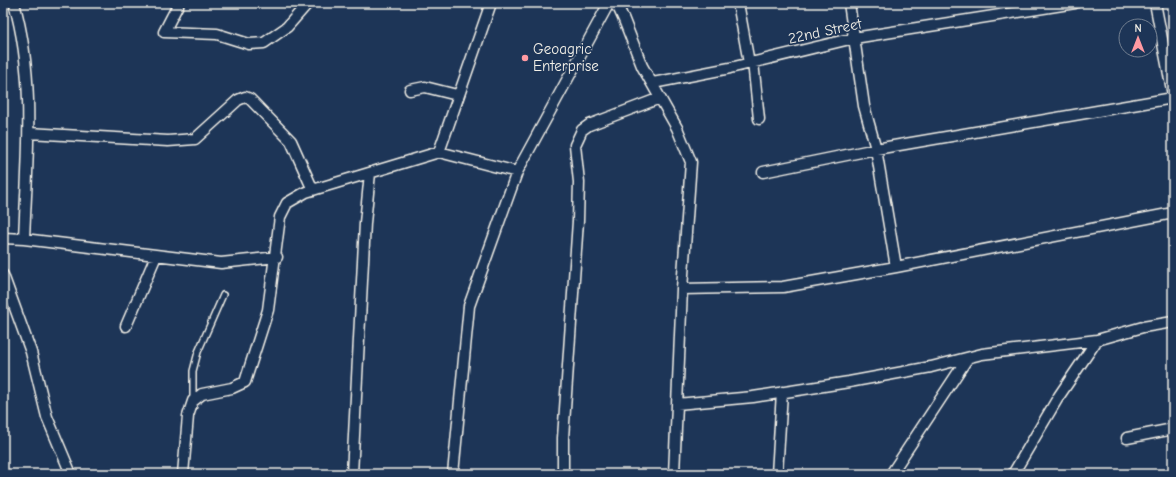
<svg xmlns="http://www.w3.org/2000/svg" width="1176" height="477" font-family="'Comic Neue',sans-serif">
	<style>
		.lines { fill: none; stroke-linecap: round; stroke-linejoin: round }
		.lane-casing { stroke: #f4f1e8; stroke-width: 8 }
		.street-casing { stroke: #f4f1e8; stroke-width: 13 }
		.lane { stroke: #1d3557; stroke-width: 5 }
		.street { stroke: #1d3557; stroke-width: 10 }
		.poi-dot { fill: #ff9aa2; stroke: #1d3557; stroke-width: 1.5 }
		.labels { text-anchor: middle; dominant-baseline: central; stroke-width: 3.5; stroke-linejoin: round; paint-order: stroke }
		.street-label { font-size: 15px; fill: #f4f1e8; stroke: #1d3557 }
		.poi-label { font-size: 15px; fill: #f4f1e8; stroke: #1d3557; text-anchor: start }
	</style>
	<rect width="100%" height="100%" fill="#1d3557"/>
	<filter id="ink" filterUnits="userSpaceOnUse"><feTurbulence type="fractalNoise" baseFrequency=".025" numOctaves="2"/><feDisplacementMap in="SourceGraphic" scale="8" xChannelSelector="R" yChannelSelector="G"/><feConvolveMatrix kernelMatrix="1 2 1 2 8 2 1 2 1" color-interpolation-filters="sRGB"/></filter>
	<g filter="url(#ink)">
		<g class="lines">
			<defs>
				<path id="lane" d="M193,401V371L198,352L223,295"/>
				<path id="street" d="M14,3C36,80 27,160 24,239
					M179,3L164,32L217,34L249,44L264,43L287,27L308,3
					M613,3L619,9L624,20L642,66L677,128L691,162L682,289L674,474
					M738,3L749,63
					M849,3L864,106L876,149L896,267
					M1155,3L1173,95
					M753,62L759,119
					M653,83L730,68L854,38L1075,3
					M410,90L425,87L457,95
					M29,133L168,141L195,139L238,100L245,97L250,99L291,141L313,190
					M439,152L491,3
					M763,172L876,149L1173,98
					M3,238L24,239L221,263L277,257
					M3,275L31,352L47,417L71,474
					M682,289L783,287L896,267L1173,213
					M126,326L156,256
					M677,404L753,397L849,382L931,367L982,354L1097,340L1143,327L1173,322
					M1127,438L1173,429
					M183,474L188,416L193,401L202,394L232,388L245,382L268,310L280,217L287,203L306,192L439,152L517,172
					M352,474L365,223L370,173
					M453,474L469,306L517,172L609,3
					M563,474V438L578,221L579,182L575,145L582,130L589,125L660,98
					M777,474L782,392
					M891,474L967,359
					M1013,474L1059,396L1097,340"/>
			</defs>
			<use href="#lane" class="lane-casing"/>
			<use href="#street" class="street-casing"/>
			<use href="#lane" class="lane"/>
			<use href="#street" class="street"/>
		</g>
	</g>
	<circle class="poi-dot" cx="525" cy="58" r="4"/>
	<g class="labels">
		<g class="street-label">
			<text transform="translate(825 31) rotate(-12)">22nd Street</text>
		</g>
		<g class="poi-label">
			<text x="533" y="49">Geoagric<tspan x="533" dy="17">Enterprise</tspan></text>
		</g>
	</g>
	<rect width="1176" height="477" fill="none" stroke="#1d3557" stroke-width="16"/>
	<rect x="8" y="8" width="1160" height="461" fill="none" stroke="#f4f1e8" stroke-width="1.5" filter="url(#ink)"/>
	<g transform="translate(1138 38)"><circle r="19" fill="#1d3557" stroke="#738091"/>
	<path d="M0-3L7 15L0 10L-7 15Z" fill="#ff9aa2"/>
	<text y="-6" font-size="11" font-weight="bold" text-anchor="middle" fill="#f4f1e8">N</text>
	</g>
</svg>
